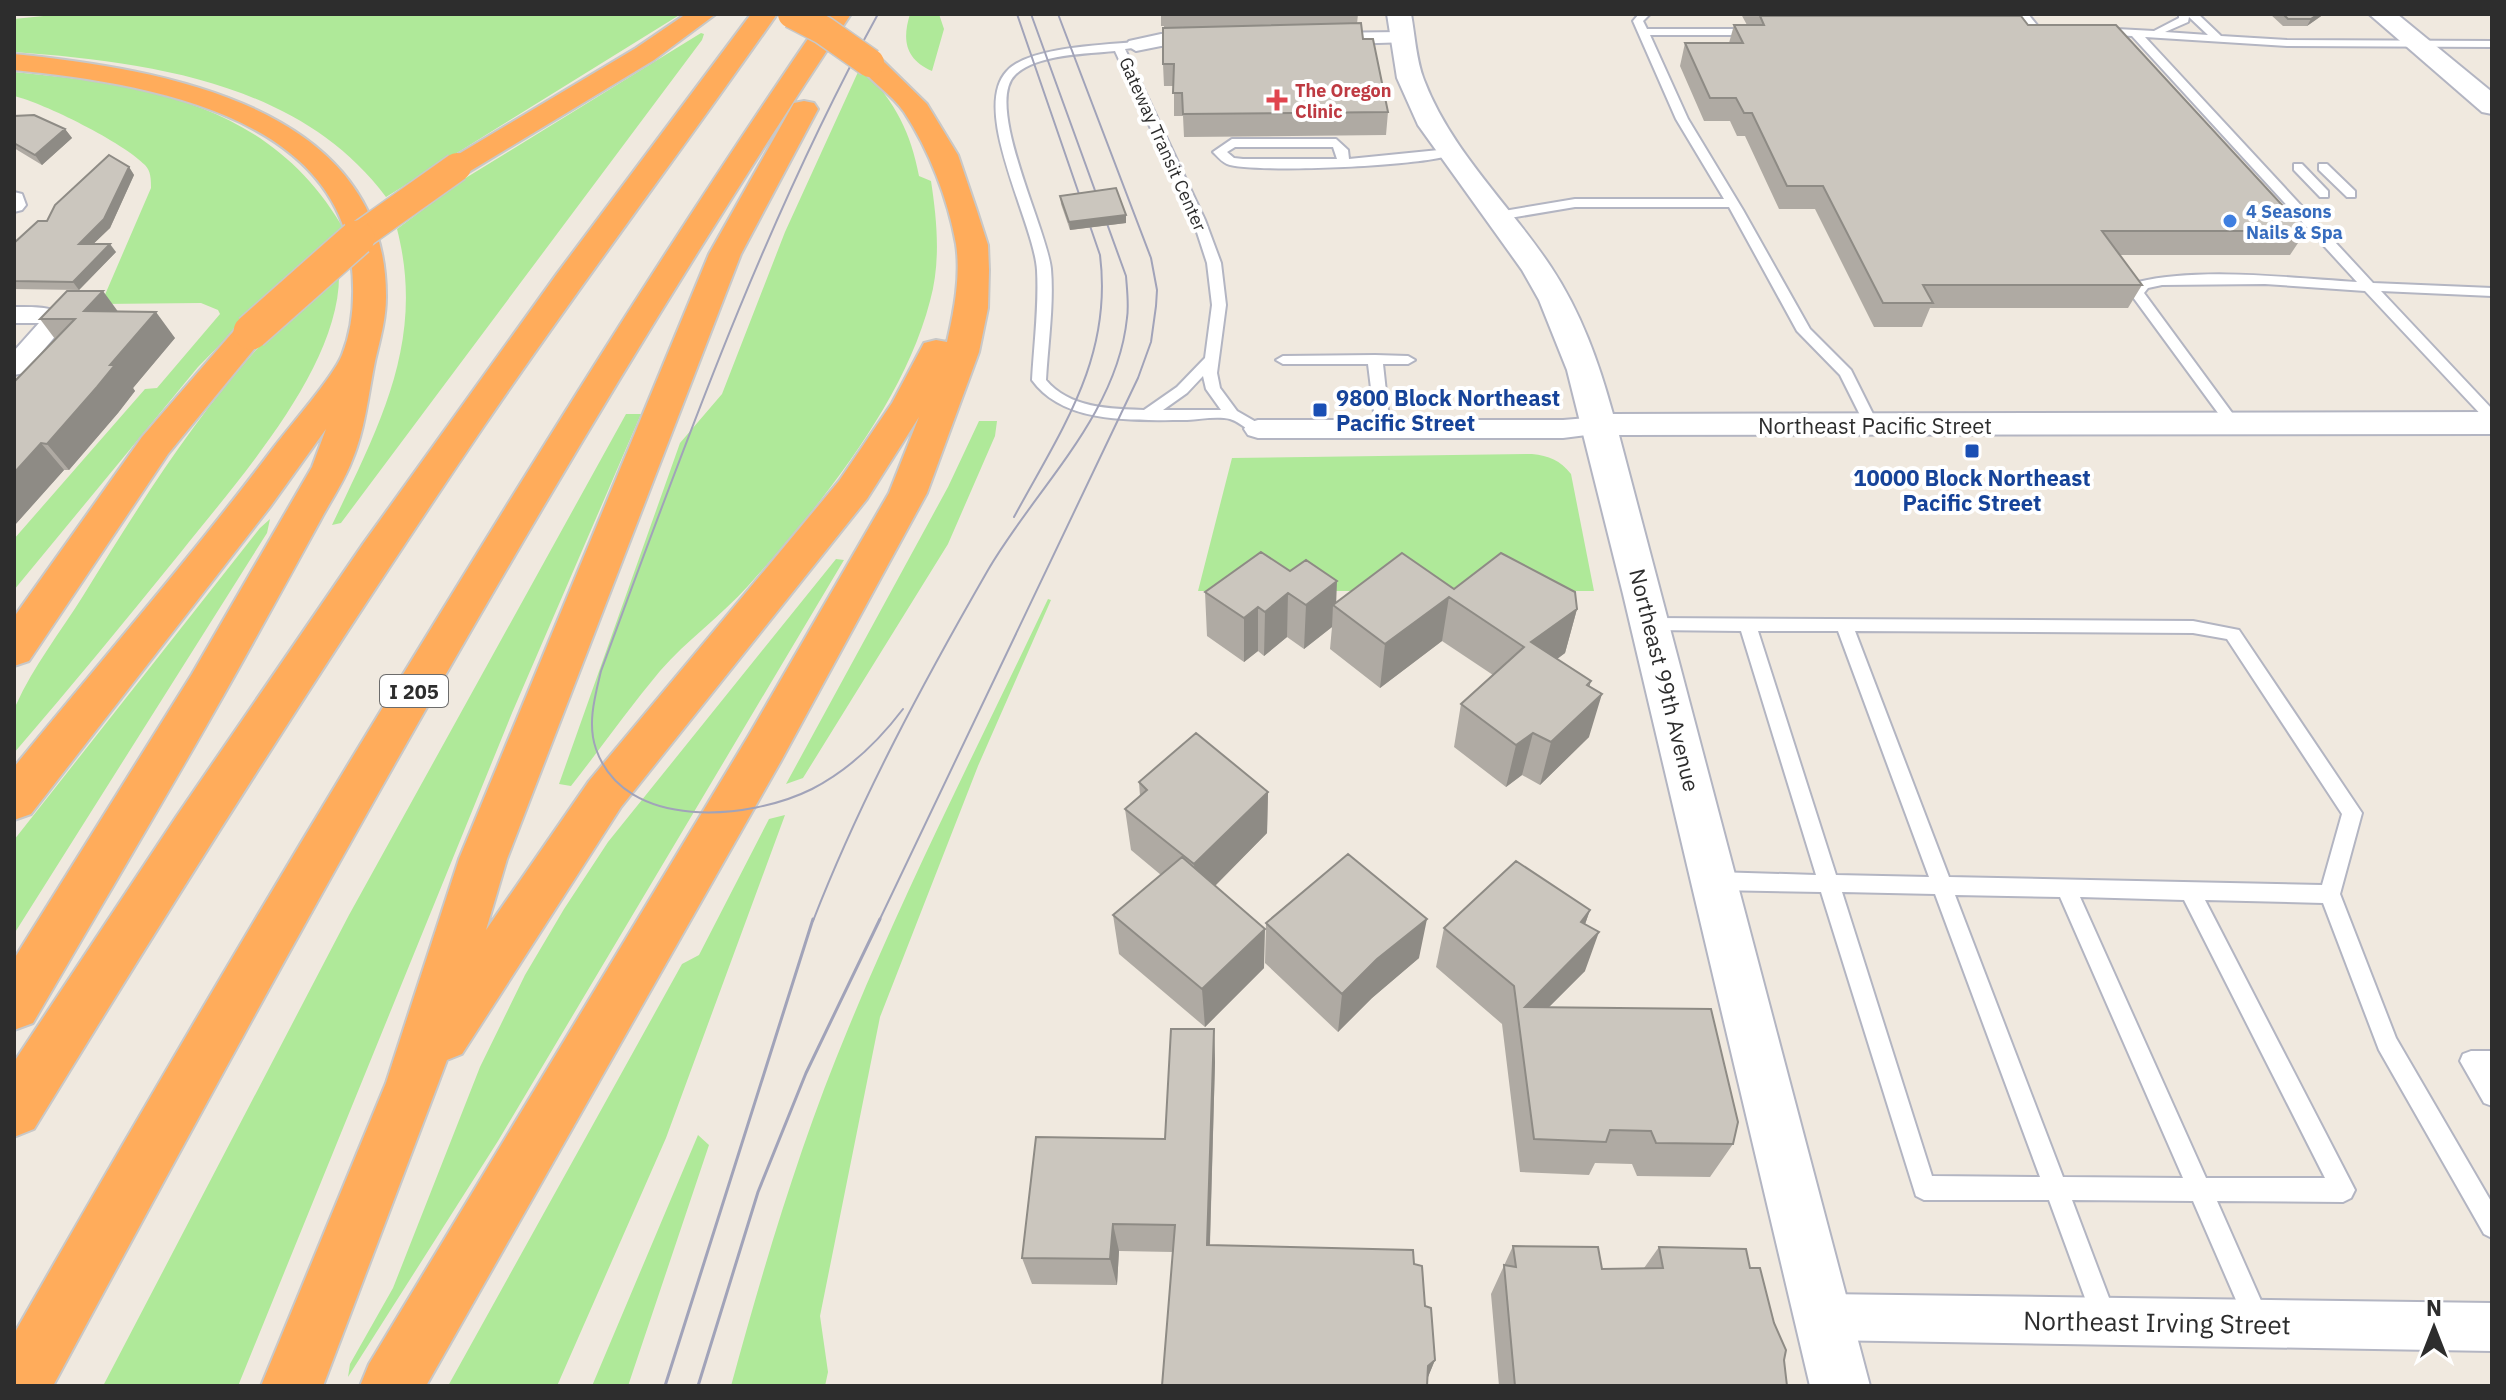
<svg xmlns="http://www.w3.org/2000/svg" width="2506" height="1400" font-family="'IBM Plex Sans',sans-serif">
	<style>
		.green { fill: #afe999 }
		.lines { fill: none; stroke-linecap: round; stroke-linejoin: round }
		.service-casing { stroke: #b3b5c2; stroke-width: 4 }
		.minor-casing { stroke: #b3b5c2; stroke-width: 4 }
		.tertiary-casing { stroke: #b3b5c2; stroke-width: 4 }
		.secondary-casing { stroke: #b3b5c2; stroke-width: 4 }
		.motorway-casing { stroke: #c8c8c8; stroke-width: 4 }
		.service { fill: #fff; fill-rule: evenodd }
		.minor { fill: #fff; fill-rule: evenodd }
		.tertiary { fill: #fff; fill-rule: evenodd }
		.secondary { fill: #fff; fill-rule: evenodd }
		.motorway { fill: #ffac5b; fill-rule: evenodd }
		.tram-far1 { stroke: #a1a3b9; stroke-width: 2 }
		.tram { stroke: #a1a3b9; stroke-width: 3 }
		.motorway-bridge-far1-casing { stroke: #c8c8c8; stroke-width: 31; stroke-linecap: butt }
		.motorway-bridge-casing { stroke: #c8c8c8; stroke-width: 38; stroke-linecap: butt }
		.motorway-bridge-far1 { stroke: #ffac5b; stroke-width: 28 }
		.motorway-bridge { stroke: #ffac5b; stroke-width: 35 }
		.wall { fill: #afaaa3 }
		.shaded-wall { fill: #8e8b85 }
		.building { fill: #cbc6be; stroke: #8e8b85; stroke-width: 2 }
		.health-dot { fill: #e0444e; stroke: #fff; stroke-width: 3 }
		.shop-dot { fill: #3f7fe0; stroke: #fff; stroke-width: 3 }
		.transit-dot { fill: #1a4fb4; stroke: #fff; stroke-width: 3 }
		.labels { text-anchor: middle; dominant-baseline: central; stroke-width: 8; stroke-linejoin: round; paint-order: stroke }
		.far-health-label { font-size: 18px; font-weight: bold; fill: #be3a42; stroke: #fff; text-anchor: start }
		.far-street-label { font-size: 18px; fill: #2d2d2d; stroke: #fff }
		.far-shop-label { font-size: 18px; font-weight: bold; fill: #366cbe; stroke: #fff; text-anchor: start }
		.shield { fill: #fff; stroke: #6c6c6c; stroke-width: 2 }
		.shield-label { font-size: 20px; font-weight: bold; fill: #2d2d2d }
		.transit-label { font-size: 22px; font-weight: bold; fill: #164399; stroke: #fff; text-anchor: start }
		.street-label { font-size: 22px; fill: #2d2d2d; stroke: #fff }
		.near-street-label { font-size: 26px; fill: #2d2d2d; stroke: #fff }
	</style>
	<rect width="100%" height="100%" fill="#f0e9df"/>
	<path class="green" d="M63,14H681L386,197C300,82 148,62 14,52V19Z
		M910,14H939L944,29L932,71C905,59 902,40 910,14Z
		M701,33L704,34L702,40L341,523L332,525C379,426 426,341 397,229L464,179Z
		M865,71C895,102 911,133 919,176L931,181C937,220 941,262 930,301C903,405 818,508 748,586C721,616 687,640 660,671C629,708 601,748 571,786L559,784L680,443L722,394L785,232L858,72Z
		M14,72C148,85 273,103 346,233L255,309L198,367L14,590V539L145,389L157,388L220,314L218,310L201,303L101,304L151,188C151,180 151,171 145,165C124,143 44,103 14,96Z
		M339,272C342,366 237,481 181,552C126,620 71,687 14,753C14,739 10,717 16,705C33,667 61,631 83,596C155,480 231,356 339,272Z
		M626,414H641L512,713L238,1386H103L349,915Z
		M979,421H997L995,436L948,544L803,778L786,784L948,487Z
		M1532,454C1549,456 1560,460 1571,474L1594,591H1198L1232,458Z
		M270,519L267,533L14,934V840L260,528Z
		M836,559L844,560L498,1141L348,1377L350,1364L393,1288L480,1067L525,975L564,909L608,842Z
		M1048,599L1051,600L978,766L880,1017L820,1316L828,1372L825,1386H731C764,1265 800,1144 848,1029C908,883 980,742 1048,599Z
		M785,815L666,1138L557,1386H448L682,964L699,955L769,819Z
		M698,1135L709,1145L628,1386H592Z"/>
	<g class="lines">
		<defs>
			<path id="service" d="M1639,14H1650L1643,21L1647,29H1757L1762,32L1757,35H1650L1688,119L1743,210L1810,329L1851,370L1879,426L1877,429H1867L1840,375L1797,331L1729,207H1575L1498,220L1492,216L1498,212L1575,199H1724L1676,119L1633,21Z
				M2017,14H2028L2041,30L2040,32H2032Z
				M2179,14H2198L2221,36L2287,40L2492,41V47L2287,46L2145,37L2373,283L2492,288V296L2381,291L2492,409V423L2487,421L2365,291L2265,284L2162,285L2148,288L2144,293L2241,425L2239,428H2229L2130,293L2138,282C2201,267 2292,278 2357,282L2132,36L2098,34L2093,31L2098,28L2154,31L2179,18ZM2189,17L2208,35L2165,32L2188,22Z
				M1136,42L1141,45L1140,47L1125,49L1205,220L1221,263L1226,305L1217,373L1220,388L1237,411L1263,426V432C1249,435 1243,423 1230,419C1218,416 1200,419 1187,420C1136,420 1064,425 1032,380C1034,344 1039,306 1037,270C1034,222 970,110 1007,71C1028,47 1104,45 1136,42ZM1115,51L1193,220L1207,263L1212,305L1205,358L1177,387L1144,410C1110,409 1069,408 1046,380C1048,344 1054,304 1051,269C1047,229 984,105 1015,75C1036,54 1087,54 1115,51ZM1203,376L1206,389L1221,410H1163L1187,393Z
				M1232,139H1336L1348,150L1349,159L1449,149L1455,153C1436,166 1251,174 1227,164C1222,162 1217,156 1213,152ZM1235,147H1333L1337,159H1243L1234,158L1227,152Z
				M2294,164H2302L2328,191V197H2320L2294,170Z
				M2319,164H2327L2355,191V197H2347L2319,170Z
				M1375,355L1408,356L1415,360L1408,364H1383L1390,429L1383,434L1376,429L1368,364H1283L1276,360L1283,356Z
				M1651,618L2193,621L2239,630L2362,813L2340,894L2396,1038L2492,1203V1238L2484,1234L2379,1050L2323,903L2205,900L2355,1190L2351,1198L2343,1202L2217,1201L2270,1321L2267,1330L2258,1333L2249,1330L2193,1201L2072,1200L2117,1319L2114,1328L2105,1331L2096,1328L2049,1200H1924L1916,1196L1821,892L1715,890L1708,887L1705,881L1708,875L1715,872L1816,875L1741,631L1651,630L1642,624ZM1758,631H1838L1929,877L1836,875ZM1855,631L2193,633L2227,639L2342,814L2322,885L1949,877ZM1842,892L1935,894L2040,1177L1932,1176ZM1955,895L2060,897L2183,1178L2063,1177ZM2080,897L2184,900L2325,1178H2206Z
				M2471,1051H2492V1106L2484,1103L2460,1061L2463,1054Z"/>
			<path id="minor" d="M1402,32L1409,34L1412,38L1409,42L1316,45L1306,39L1316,33Z
				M1207,33L1217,39L1214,43L1161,46L1136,51L1126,45L1129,41L1161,34Z
				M14,192L22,194L26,205L22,210L14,212Z
				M14,307C31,307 57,305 69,320L24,373L14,375V351L39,323H14Z
				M1600,417L1610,420L1614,426L1610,432L1563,438H1258L1248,435L1244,429L1248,423L1258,420H1563Z
				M1822,1294L2492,1303V1351L1822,1340L1805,1334L1799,1317L1805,1300Z"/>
			<path id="tertiary" d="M1387,14H1411C1415,35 1416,60 1424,80C1451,151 1510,205 1551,267C1581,312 1599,363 1613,414L2492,412V434L1619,435L1870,1386H1810L1623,594L1567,370L1539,300L1522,270L1418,125L1397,78Z"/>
			<path id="secondary" d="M2369,14H2397L2492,92V114L2482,112Z"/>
			<path id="motorway" d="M686,14H716L654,60L467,173L457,176L447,173L442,167L447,161L636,48Z
				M751,14H777C681,152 579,286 484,426C328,656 179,892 34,1129L14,1137V1062L176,817L363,544L556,275Z
				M825,14H851C558,455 304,921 53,1386H14V1334C158,1081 306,831 459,583C577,391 697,200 825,14Z
				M14,54C162,69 387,106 386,297C386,319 380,340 375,361C368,396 365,431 351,463C343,483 330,502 320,521C300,558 280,594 260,630C187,763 109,892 33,1023L14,1030V959L192,674L312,467L326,429L270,507L31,814L14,820V767C101,661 191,557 274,447C290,426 333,377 342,355C354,325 355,291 351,259C332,111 134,82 14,70Z
				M870,55L879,57L927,104L958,155L977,211L988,245L989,270L988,308L979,352L927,493L781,761L426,1386H360L369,1364L749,735L889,493L919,417L867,499L621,807L462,1054L447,1060L323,1386H261L386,1083L459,859L709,254L794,103L804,101L814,103L818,109L741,254L507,859L486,930L589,781L839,481L892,403L924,343L936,340L947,342C954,311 961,276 956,244C948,199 929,150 904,112C891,93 870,82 857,63L861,57Z
				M251,322L263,325L268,332L168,454L29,661L14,666V617L142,437L239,325Z"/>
		</defs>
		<use href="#service" class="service-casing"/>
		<use href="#minor" class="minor-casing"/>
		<use href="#tertiary" class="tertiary-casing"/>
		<use href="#secondary" class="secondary-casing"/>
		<use href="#motorway" class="motorway-casing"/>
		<use href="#service" class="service"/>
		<use href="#minor" class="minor"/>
		<use href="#tertiary" class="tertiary"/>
		<use href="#secondary" class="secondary"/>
		<use href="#motorway" class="motorway"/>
		<path class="tram-far1" d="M878,14C763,224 684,447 601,671C595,696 587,724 596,749C625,832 750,820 812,789C849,770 878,742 903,709
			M1014,517C1061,430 1113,358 1100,255L1017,14
			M813,921C860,800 923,683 988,570C1035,489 1117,416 1127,318C1129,305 1127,290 1126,276L1031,14
			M879,921L1138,378L1151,342L1156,306L1157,290L1151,258L1058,14"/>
		<path class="tram" d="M665,1386L813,919
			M698,1386L758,1192L806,1073L880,919"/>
		<defs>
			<path id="motorway-bridge-far1" d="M792,14L823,30L870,63
				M354,240L457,167"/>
			<path id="motorway-bridge" d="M251,332L357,238"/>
		</defs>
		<use href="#motorway-bridge-far1" class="motorway-bridge-far1-casing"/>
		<use href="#motorway-bridge" class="motorway-bridge-casing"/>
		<use href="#motorway-bridge-far1" class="motorway-bridge-far1"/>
		<use href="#motorway-bridge" class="motorway-bridge"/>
	</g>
	<path class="wall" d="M1161,14H1358L1357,24L1388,112L1386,135L1184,137L1183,116H1174V86H1164L1163,64L1164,28V26H1161Z
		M1741,14H2005L2004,16L2028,25L2306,231L2290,255H2120L2142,285L2128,308H1930L1922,327H1874L1815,209H1779L1745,136H1737L1730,121H1704L1680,66L1685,43H1729L1734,25H1747Z
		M2270,14H2324L2307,26H2283Z
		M14,116L65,129L72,138L42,165L14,148Z
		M129,167L134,175L110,228L93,244L116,252L79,290L14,289V243Z
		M1060,196L1126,223L1070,230L1061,204Z
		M118,311L175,338L133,388L135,391L118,413L69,470H64L14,526L55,339L40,319Z
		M1261,552L1336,603L1454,589L1577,609L1565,653L1557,659L1589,686V737L1540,785L1522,775L1506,787L1454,747L1461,704L1493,675L1442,641L1380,688L1330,649L1332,627L1304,649L1287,637L1264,656L1258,651L1244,662L1207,636L1205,592Z
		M1139,782L1268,792L1267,833L1215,886L1264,968L1205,1027L1119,954L1113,915L1161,875L1131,850L1125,809L1140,796Z
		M1590,910L1585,924V971L1549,1007L1733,1144L1710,1177L1637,1176L1632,1164L1595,1163L1589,1175L1520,1172L1502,1024L1436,967L1444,928Z
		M1266,923L1419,958L1372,998L1338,1032L1265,963Z
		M1214,1029L1215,1062L1210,1245L1414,1264L1425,1306L1435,1360L1427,1379L1173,1252L1119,1251L1117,1285L1032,1284L1022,1258L1165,1139Z
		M1513,1246L1602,1269L1644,1268L1659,1247L1750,1268L1784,1360L1787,1386H1499L1491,1294Z"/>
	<path class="shaded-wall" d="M2318,14H2324L2307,26L2311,19Z
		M65,129L72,138L42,165L35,155Z
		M129,167L134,175L110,228L85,252L79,244Z
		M1126,215V223L1070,230L1069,222Z
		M110,244L116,252L79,290L73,282Z
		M103,291L122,317L84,311Z
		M156,312L175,338L133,388L135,391L118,413L69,470L47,444L110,365Z
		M41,443L64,470L14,526V473Z
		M1337,581L1336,607L1333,605L1332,627L1304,649L1306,605Z
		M1288,593L1287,637L1264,656L1265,612Z
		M1449,597L1442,641L1380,688L1385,644Z
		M1258,607V651L1244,662V618Z
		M1577,609L1565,653L1521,686L1531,642Z
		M1591,681L1581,714L1602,694L1589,737L1540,785L1551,742Z
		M1533,733L1522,775L1506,787L1516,745Z
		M1268,792L1267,833L1197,904L1194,864Z
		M1590,910L1576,950L1581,922Z
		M1427,919L1419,958L1372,998L1338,1032L1342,994L1377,959Z
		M1265,929L1264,968L1205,1027L1202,989Z
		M1599,932L1585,971L1520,1036L1525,1007Z
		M1214,1029L1215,1062L1209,1272L1207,1245Z
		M1113,1224L1119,1251L1117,1285L1110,1259Z
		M1435,1360L1426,1382L1428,1366Z"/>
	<path class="building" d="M2283,14H2318L2311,19H2288Z
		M1760,16H2021L2028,25H2116L2306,231H2102L2142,285H1923L1933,303H1883L1823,186H1787L1752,113H1744L1736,98H1710L1685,43H1743L1734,25H1764Z
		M1361,23L1363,39H1373L1388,112L1183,114L1182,93H1173L1174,64H1163V28Z
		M34,115L65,129L35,155L14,143V116Z
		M109,155L129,167L104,219L79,244H110L73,282L14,281V243L38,221H47L55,205Z
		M1116,188L1126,215L1069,222L1060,196Z
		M67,291H103L84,311L156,312L110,365H115L97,387L47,444L41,443L14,473V382L75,319H40Z
		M1261,552L1290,571L1306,560L1337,581L1306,605L1288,593L1265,612L1258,607L1244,618L1205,592Z
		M1402,553L1454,589L1501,553L1575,592L1577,609L1531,642L1591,681L1587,685L1602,694L1551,742L1533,733L1516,745L1461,704L1524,647L1449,597L1385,644L1333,605Z
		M1196,733L1268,792L1194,864L1125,809L1147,790L1139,782Z
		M1348,854L1427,919L1377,959L1342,994L1266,923Z
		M1182,857L1265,929L1202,989L1113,915Z
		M1516,861L1590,910L1581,922L1599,932L1525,1007L1711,1009L1738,1122L1733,1144L1656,1143L1651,1131L1610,1130L1606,1142L1534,1139L1514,986L1444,928Z
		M1171,1029H1214L1207,1245L1413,1250L1414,1264L1422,1266L1425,1306L1431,1308L1435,1360L1428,1366L1427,1386H1162L1175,1225L1113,1224L1110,1259L1022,1258L1036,1137L1165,1139Z
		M1513,1246L1598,1247L1602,1269L1663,1268L1659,1247L1746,1249L1750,1268H1760L1774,1323L1786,1350L1784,1360L1787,1386H1515L1504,1265L1516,1267Z"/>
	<path class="health-dot" d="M1273 88h8v8h8v8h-8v8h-8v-8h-8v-8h8z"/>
	<circle class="shop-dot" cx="2230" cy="221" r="8"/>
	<g class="transit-dot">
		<rect x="1312" y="402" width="16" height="16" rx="4"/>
		<rect x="1964" y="443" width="16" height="16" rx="4"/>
	</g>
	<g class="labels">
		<g class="far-health-label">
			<text x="1295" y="90">The Oregon<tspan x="1295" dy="21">Clinic</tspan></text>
		</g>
		<g class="far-street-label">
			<text transform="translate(1163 144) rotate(66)">Gateway Transit Center</text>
		</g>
		<g class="far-shop-label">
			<text x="2246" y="211">4 Seasons<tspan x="2246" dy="21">Nails &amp; Spa</tspan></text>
		</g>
		<rect class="shield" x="380" y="675" width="68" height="32" rx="6"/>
		<g class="shield-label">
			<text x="414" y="691">I 205</text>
		</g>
		<g class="transit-label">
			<text x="1336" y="397">9800 Block Northeast<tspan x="1336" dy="25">Pacific Street</tspan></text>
			<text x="1972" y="477" text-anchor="middle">10000 Block Northeast<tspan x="1972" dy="25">Pacific Street</tspan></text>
		</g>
		<g class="street-label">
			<text x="1875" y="425">Northeast Pacific Street</text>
			<text transform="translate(1665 680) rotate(76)">Northeast 99th Avenue</text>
		</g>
		<g class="near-street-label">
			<text transform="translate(2157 1322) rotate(1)">Northeast Irving Street</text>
		</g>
	</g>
	<rect width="2506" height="1400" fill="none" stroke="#2d2d2d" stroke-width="32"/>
	<g transform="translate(2434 1328)" stroke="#ffffff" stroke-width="6" paint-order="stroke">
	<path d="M0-6L14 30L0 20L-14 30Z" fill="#2d2d2d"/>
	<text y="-12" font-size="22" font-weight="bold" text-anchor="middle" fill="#2d2d2d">N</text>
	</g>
</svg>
